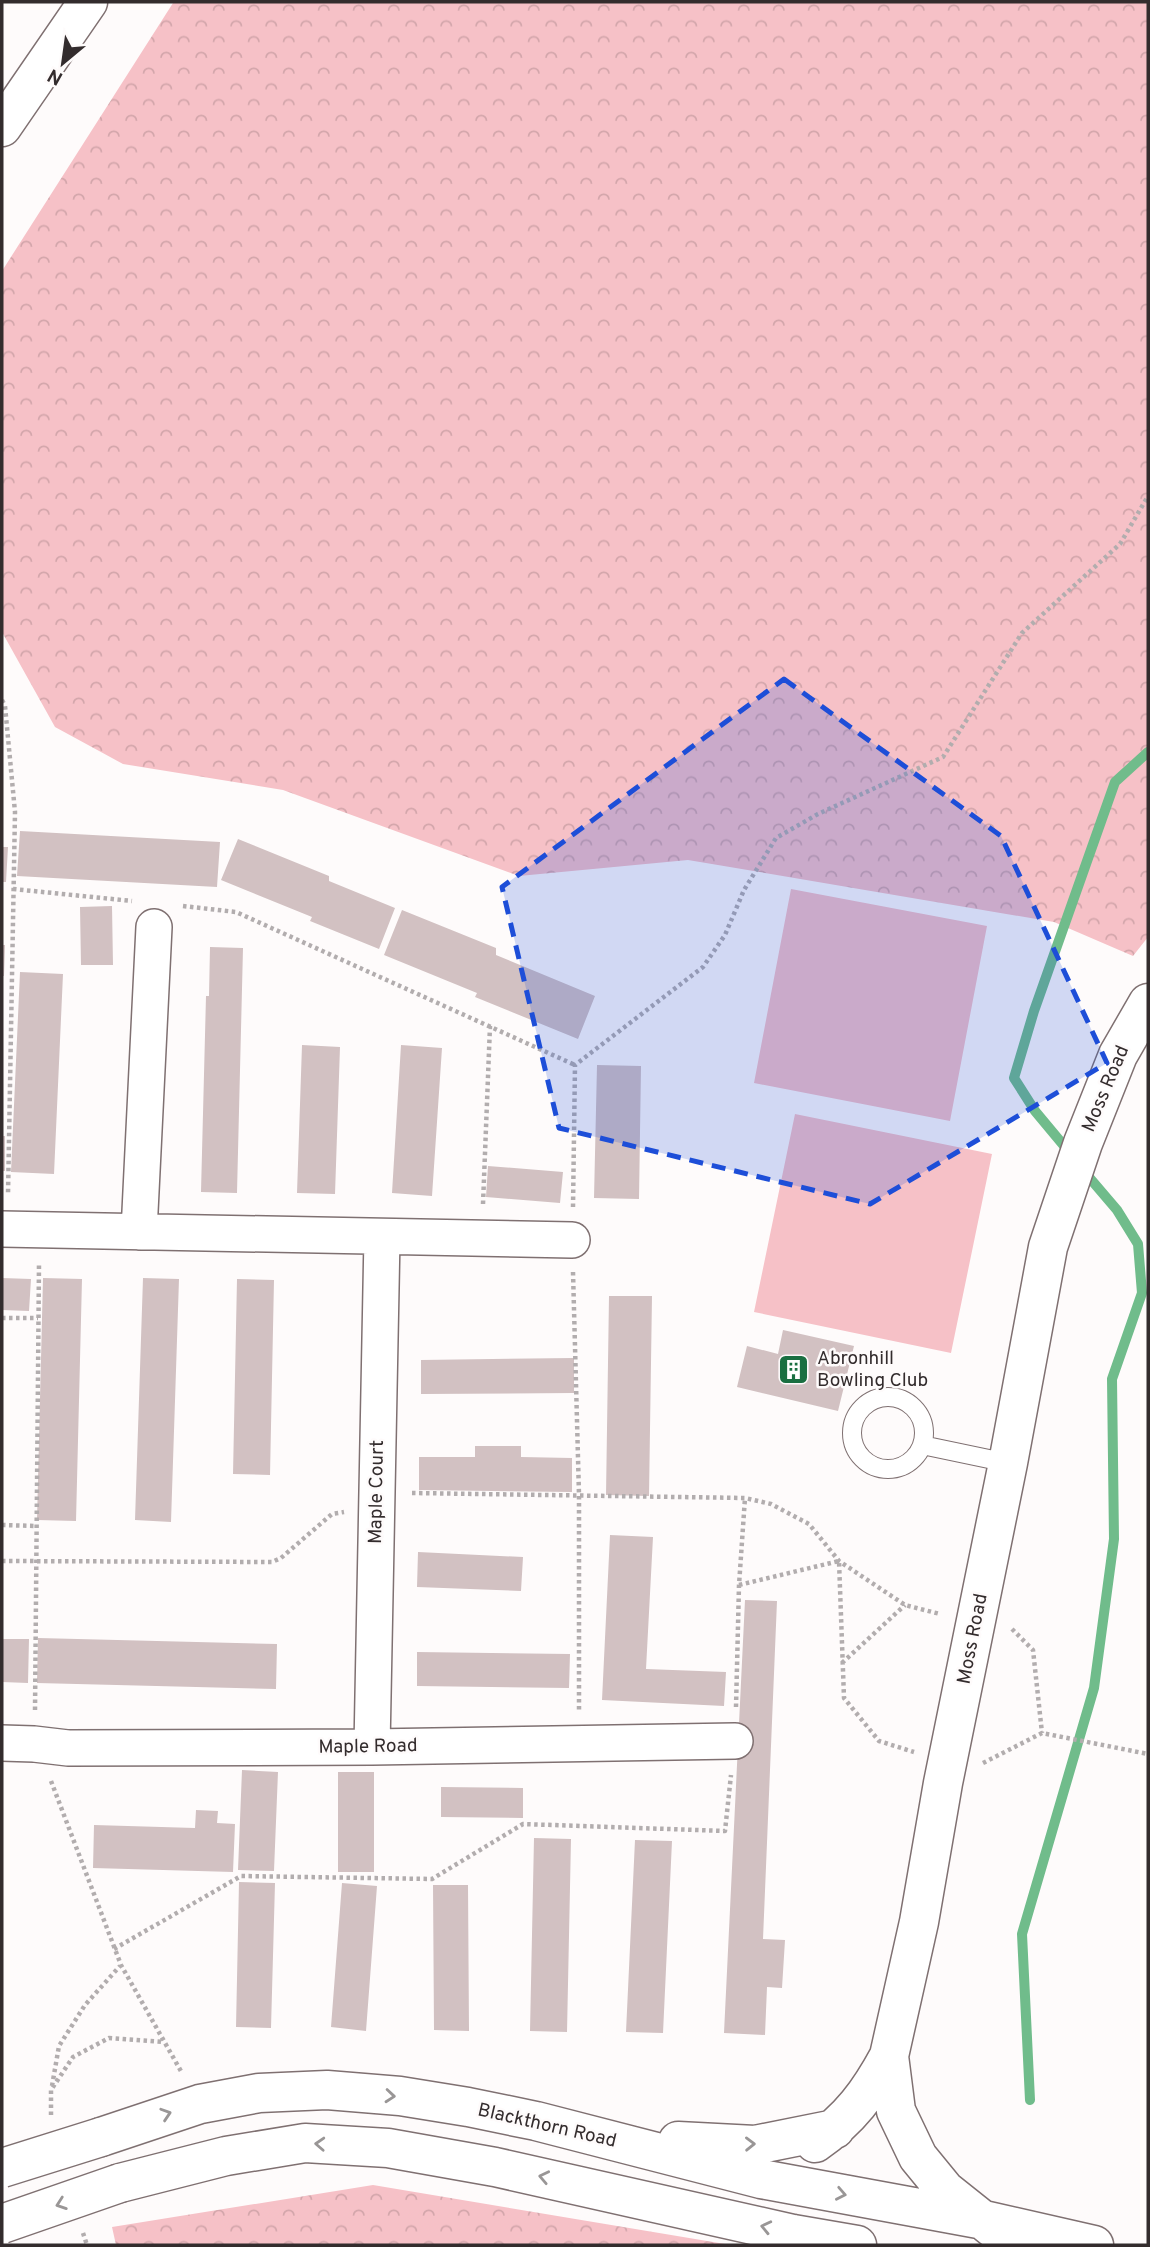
<svg xmlns="http://www.w3.org/2000/svg" width="1150" height="2247" font-family="Overpass,sans-serif">
	<style>
		.grass { fill: #f6c1c7 }
		.forest { fill: url(#forest-crowns) }
		.lines { fill: none; stroke-linecap: round; stroke-linejoin: round }
		.stream { stroke: #70bc8b; stroke-width: 10 }
		.building { fill: #d2c1c2 }
		.lane-casing { stroke: #7f7071; stroke-width: 20 }
		.street-casing { stroke: #7f7071; stroke-width: 38 }
		.secondary-casing { stroke: #7f7071; stroke-width: 41 }
		.path { stroke: #b2adae; stroke-width: 4.5; stroke-dasharray: 3.5 3.5; stroke-linecap: butt }
		.lane { stroke: #fff; stroke-width: 18 }
		.street { stroke: #fff; stroke-width: 35 }
		.secondary { stroke: #fff; stroke-width: 38 }
		.secondary-bridge-casing { stroke: #7f7071; stroke-width: 41; stroke-linecap: butt }
		.secondary-bridge { stroke: #fff; stroke-width: 38 }
		.oneway { stroke: #999696 }
		.marked { fill: #1d4ed8; fill-opacity: 0.2; stroke: #1d4ed8; stroke-width: 5; stroke-dasharray: 14 9; stroke-linejoin: round }
		.labels { text-anchor: middle; dominant-baseline: central; stroke-width: 5; stroke-linejoin: round; paint-order: stroke }
		.street-label { font-size: 19px; fill: #332c2d; stroke: #fefbfb }
		.poi-label { font-size: 19px; fill: #332c2d; stroke: #fefbfb; text-anchor: start }
	</style>
	<defs>
		<pattern id="forest-crowns" width="20" height="18" patternUnits="userSpaceOnUse" patternTransform="scale(1.75)"><rect width="20" height="18" fill="#f6c1c7"/><path d="M2 6a3 3 0 1 1 6 0M12 15a3 3 0 1 1 6 0" fill="none" stroke="#d3a6ab"/></pattern>
	</defs>
	<rect width="100%" height="100%" fill="#fefbfb"/>
	<path class="grass" d="M791,889L987,926L950,1121L754,1083Z
		M795,1114L992,1154L951,1353L754,1312Z"/>
	<path class="forest" d="M179,2H1148V937L1133,956L1054,922L688,860L519,876L283,790L123,764L55,727L2,632V271L173,3Z
		M373,2185L731,2245H116L112,2227Z"/>
	<g class="lines">
		<path class="stream" d="M1070,1153L1035,1111L1014,1078L1034,1011L1115,782L1148,752
			M1030,2100L1022,1934L1094,1688L1114,1539L1112,1379L1142,1293L1138,1244L1117,1210L1082,1169"/>
	</g>
	<path class="building" d="M20,831L220,842L217,887L17,876Z
		M238,839L329,876V881L395,908L379,949L310,921L312,917L221,880Z
		M2,847H8L6,882H2Z
		M112,906L113,965H81L80,907Z
		M402,910L496,948V955L595,996L578,1039L475,997L477,993L384,955Z
		M2,945H5L4,976H2Z
		M210,947L243,948L237,1193L201,1192L206,996H209Z
		M20,972L63,974L54,1174L11,1172Z
		M302,1045L340,1047L335,1194L297,1193Z
		M401,1045L442,1048L432,1196L392,1193Z
		M597,1065L641,1066L639,1199L594,1198Z
		M2,1136H5V1171H2Z
		M488,1166L563,1172L560,1203L486,1197Z
		M2,1278L31,1279L29,1311L2,1310Z
		M43,1278L82,1279L76,1521L37,1520Z
		M143,1278L179,1279L171,1522L135,1520Z
		M237,1279L274,1280L270,1475L233,1474Z
		M609,1296H652L649,1496L606,1495Z
		M783,1330L854,1346L838,1411L737,1387L747,1346L778,1354Z
		M574,1358V1393L421,1394V1360Z
		M475,1446H521V1457L572,1458V1492L419,1490V1457H475Z
		M610,1535L653,1537L646,1669L726,1672L724,1706L602,1700Z
		M418,1552L523,1557L521,1591L417,1587Z
		M745,1600L777,1601L763,1939L785,1940L782,1988L767,1987L765,2035L724,2033Z
		M38,1638L277,1644L276,1689L37,1683Z
		M2,1639H29L28,1683L2,1682Z
		M417,1652L570,1654L569,1688L417,1686Z
		M242,1770L278,1772L274,1871L238,1870Z
		M338,1772H374V1872H338Z
		M441,1787L523,1788V1818L441,1817Z
		M196,1810L218,1811L217,1823L235,1824L233,1872L93,1868L94,1825L195,1828Z
		M534,1838L571,1839L567,2032L530,2031Z
		M635,1840L672,1841L663,2033L626,2032Z
		M239,1882L275,1883L271,2028L236,2027Z
		M342,1883L377,1886L366,2031L331,2027Z
		M433,1885H468L469,2031L434,2030Z"/>
	<g class="lines">
		<defs>
			<path id="lane" d="M852 1433a36 36 0 1 1 72 0a36 36 0 1 1-72 0Z
				M922,1445L1008,1463"/>
			<path id="street" d="M2,1229L572,1240
				M139,1232L154,927
				M2,1743L34,1744L68,1748L372,1747L735,1741
				M372,1747L382,1237"/>
			<path id="secondary" d="M2,127L88,2
				M101,2137L200,2104L259,2093L327,2090L400,2096L468,2107L536,2121L761,2179L984,2220L1094,2245
				M678,2141L755,2145L835,2129
				M815,2143C850,2119 869,2093 889,2056
				M120,2183L226,2156L305,2143L388,2148L495,2167L793,2234L857,2245
				M1014,2245L945,2190L918,2157L896,2111L889,2056L919,1922L943,1783L1008,1463L1048,1247L1083,1143L1118,1055L1148,1003"/>
		</defs>
		<use href="#lane" class="lane-casing"/>
		<use href="#street" class="street-casing"/>
		<use href="#secondary" class="secondary-casing"/>
		<path class="path" d="M2,700L5,706L15,812L8,1195
			M13,889L132,901
			M183,906L236,912L575,1065
			M483,1204L490,1026
			M573,1207L575,1065L703,967L725,935L744,890L776,838L818,814L943,757L1022,633L1120,544L1148,496
			M573,1272L579,1495V1711
			M2,1318H38
			M412,1493L745,1498L771,1504L809,1524L839,1561L905,1605L940,1614
			M2,1525L36,1526
			M2,1561L272,1562L281,1558L332,1514L344,1512
			M739,1585L839,1561L844,1698L879,1741L914,1752
			M1012,1629L1033,1650L1042,1733
			M842,1663L905,1605
			M736,1707L739,1585L745,1498
			M35,1710L39,1263
			M983,1763L1042,1733L1148,1754
			M51,1781L121,1965L182,2073
			M114,1949L241,1876L432,1879L523,1824L725,1831L731,1775
			M52,2086L59,2046L85,2005L120,1966
			M51,2115V2090L73,2057L109,2038L163,2042
			M83,2233L87,2245"/>
		<use href="#lane" class="lane"/>
		<use href="#street" class="street"/>
		<use href="#secondary" class="secondary"/>
		<defs>
			<path id="secondary-bridge" d="M2,2168L101,2137
				M2,2224L120,2183"/>
		</defs>
		<use href="#secondary-bridge" class="secondary-bridge-casing"/>
		<use href="#secondary-bridge" class="secondary-bridge"/>
	</g>
	<defs><path id="oneway-chevron" d="M-2-3.5L2.5 0L-2 3.5" fill="none" stroke-width="1.6" stroke-linecap="round" stroke-linejoin="round" transform="scale(1.75)"/></defs>
	<g class="oneway">
		<use href="#oneway-chevron" transform="translate(390 2096) rotate(5)"/>
		<use href="#oneway-chevron" transform="translate(166 2114) rotate(-18)"/>
		<use href="#oneway-chevron" transform="translate(320 2144) rotate(-177)"/>
		<use href="#oneway-chevron" transform="translate(750 2144) rotate(-1)"/>
		<use href="#oneway-chevron" transform="translate(544 2177) rotate(-168)"/>
		<use href="#oneway-chevron" transform="translate(841 2194) rotate(11)"/>
		<use href="#oneway-chevron" transform="translate(61 2204) rotate(161)"/>
		<use href="#oneway-chevron" transform="translate(766 2227) rotate(-167)"/>
	</g>
	<path class="marked" d="M784,679L1001,836L1107,1063L870,1204L559,1128L502,887Z"/>
	<defs>
		<symbol id="building-square" viewBox="-11 -11 22 22"><rect x="-9" y="-9" width="18" height="18" rx="4" fill="#1a6f41" stroke="#fefbfb"/><path d="M-4-6H4V6H1V3H-1V6H-4ZM-2.5-4.3h1.7v1.8h-1.7ZM.8-4.3h1.7v1.8H.8ZM-2.5-1h1.7V.8h-1.7ZM.8-1h1.7V.8H.8Z" fill="#fff"/></symbol>
	</defs>
	<g fill-rule="evenodd">
		<use href="#building-square" x="776" y="1352" width="35" height="35"/>
	</g>
	<g class="labels">
		<g class="street-label">
			<text transform="translate(1106 1089) rotate(-67)">Moss Road</text>
			<text transform="translate(377 1492) rotate(-89)">Maple Court</text>
			<text transform="translate(973 1639) rotate(-79)">Moss Road</text>
			<text transform="translate(368 1747) rotate(-1)">Maple Road</text>
			<text transform="translate(547 2126) rotate(13)">Blackthorn Road</text>
		</g>
		<g class="poi-label">
			<text x="817" y="1359">Abronhill<tspan x="817" dy="22">Bowling Club</tspan></text>
		</g>
	</g>
	<rect width="1150" height="2247" fill="none" stroke="#332c2d" stroke-width="7"/>
	<g transform="translate(63 63) rotate(209)" stroke="#fefbfb" stroke-width="5" paint-order="stroke">
	<path d="M0-5L12 26L0 18L-12 26Z" fill="#332c2d"/>
	<text y="-10" font-size="19" font-weight="bold" text-anchor="middle" fill="#332c2d">N</text>
	</g>
</svg>
